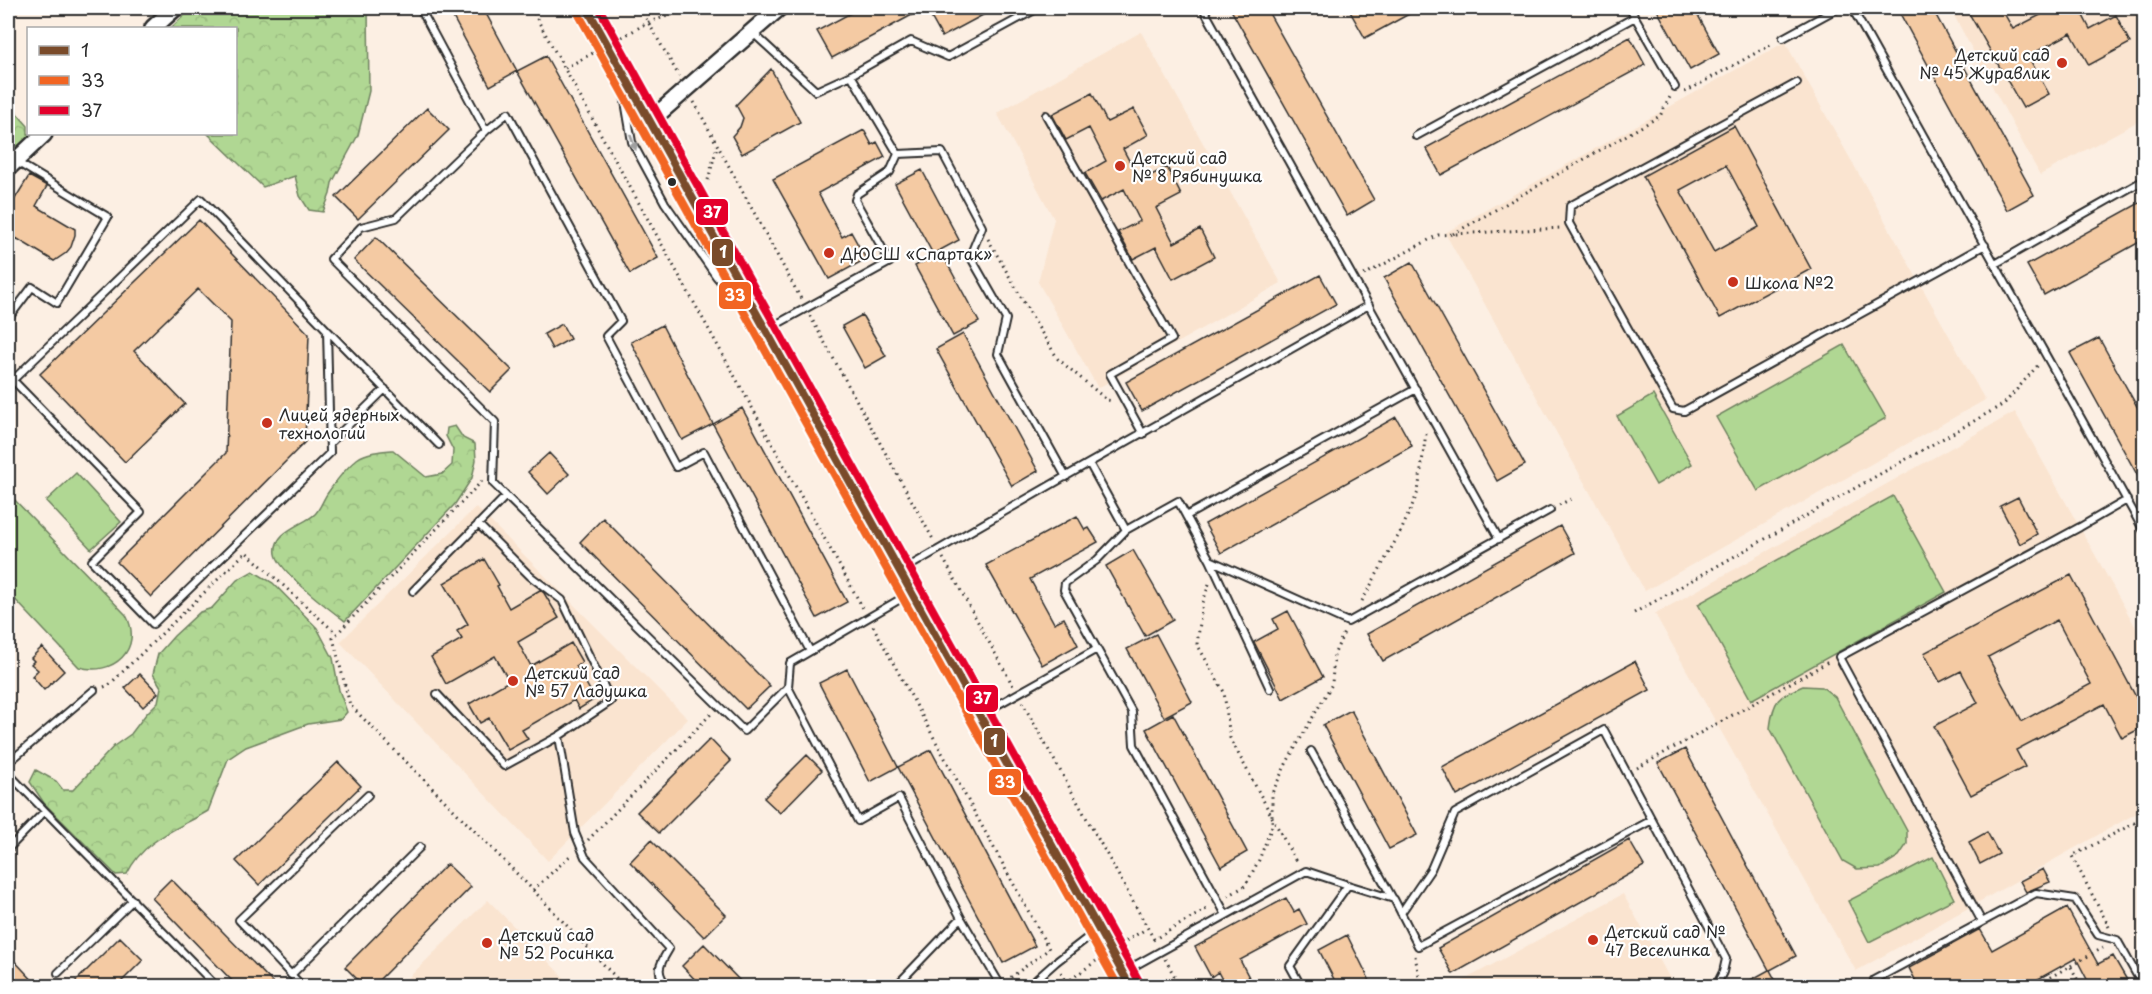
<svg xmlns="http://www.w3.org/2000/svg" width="2152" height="994" font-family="'Playpen Sans',sans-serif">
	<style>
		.built { fill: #fae4d0 }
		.forest { fill: url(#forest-crowns); stroke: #6e815f; stroke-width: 1.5 }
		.garden { fill: #b0d793; stroke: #6e815f; stroke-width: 1.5 }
		.building { fill: #f4caa3; stroke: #2b2b2b; stroke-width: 1.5; fill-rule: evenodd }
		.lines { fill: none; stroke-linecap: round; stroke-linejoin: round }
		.service-casing { stroke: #2b2b2b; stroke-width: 10 }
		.tertiary-casing { stroke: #2b2b2b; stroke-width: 20 }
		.trunk-casing { stroke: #2b2b2b; stroke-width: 26 }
		.path { stroke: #2b2b2b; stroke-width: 3; stroke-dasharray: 1.5 4.5; stroke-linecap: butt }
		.service { stroke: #fff; stroke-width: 6 }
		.tertiary { stroke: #fff; stroke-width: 15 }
		.trunk { stroke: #fbddab; stroke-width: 21 }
		.bus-1-casing { stroke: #fff; stroke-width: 12 }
		.bus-2-casing { stroke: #fff; stroke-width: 12 }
		.bus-3-casing { stroke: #fff; stroke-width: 12 }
		.bus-1 { stroke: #7a4b2a; stroke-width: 8 }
		.bus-2 { stroke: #f26522; stroke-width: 8 }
		.bus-3 { stroke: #e4002b; stroke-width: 8 }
		.oneway { fill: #a0a0a0 }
		.poi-dot { fill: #c8321e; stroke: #fff; stroke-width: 2 }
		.bus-dot { fill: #2b2b2b; stroke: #fff; stroke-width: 2 }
		.labels { text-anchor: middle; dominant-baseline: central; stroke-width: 4.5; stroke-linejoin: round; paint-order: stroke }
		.poi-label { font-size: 16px; fill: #2b2b2b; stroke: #fff; text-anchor: start }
		.line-badge { stroke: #fff; stroke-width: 2 }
		.badge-label { font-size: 16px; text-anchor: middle; font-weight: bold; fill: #fff }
	</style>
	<defs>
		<pattern id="forest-crowns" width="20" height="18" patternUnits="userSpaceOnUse" patternTransform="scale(1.5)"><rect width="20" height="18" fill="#b0d793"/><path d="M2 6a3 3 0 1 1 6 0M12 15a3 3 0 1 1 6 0" fill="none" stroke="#98b97f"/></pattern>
	</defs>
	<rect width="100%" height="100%" fill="#fcefe3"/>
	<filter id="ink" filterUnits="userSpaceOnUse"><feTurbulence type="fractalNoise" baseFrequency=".0167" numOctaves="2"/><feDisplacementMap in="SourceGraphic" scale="12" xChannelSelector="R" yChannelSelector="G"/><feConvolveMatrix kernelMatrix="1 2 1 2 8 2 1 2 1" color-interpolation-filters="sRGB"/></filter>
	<g filter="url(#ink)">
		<path class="built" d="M1950,8H2144V118L2040,175Z
			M1141,32L1281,283L1098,388L1038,282L1054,219L997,113Z
			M1785,42L1985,400L1645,591L1445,233Z
			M2015,412L2144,642V809L1856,971L1655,614Z
			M476,507L688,719L548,861L340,642Z
			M1623,894L1674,986H1453Z
			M488,900L572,986H400Z"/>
		<path class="forest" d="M192,8H318L323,12L332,8H368L369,91L358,135L332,183L330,194L323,212L309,210L300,196L295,176L263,187L208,134H236V28H171Z
			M8,103L28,126V134H33V139L8,162Z
			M455,426L463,438L475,444L476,460L472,478L455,504L345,621C329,609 279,572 276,554C272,531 304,525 315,514C320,509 323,500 327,494C335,482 346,468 357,459C367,452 381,451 393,450L426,477L442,474L452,465L453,450L446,436L447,428Z
			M253,571L273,583L317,628L333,658L339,690L347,712L341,719L308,724L246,747L228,759L208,811C176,830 144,839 127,874L116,875L44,803L30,782L36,770L56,781L63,790H73L114,746L131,734L146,714L158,702L161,687L153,674L158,654L174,636L200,612L212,608L237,580Z"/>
		<path class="garden" d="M1844,345L1886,418L1758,491L1716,417Z
			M1653,395L1692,464L1656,485L1617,416Z
			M76,473L121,522L91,549L46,501Z
			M8,493L126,615C144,649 113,677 79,667L8,592Z
			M1893,496L1946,592L1751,700L1698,604Z
			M1803,686L1822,687L1835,697L1907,831V844L1899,856L1880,868L1857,869L1843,861L1770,728C1774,699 1777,697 1803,686Z
			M1933,857L1954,899L1869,942L1848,901Z"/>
		<path class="building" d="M448,8H483L517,71L490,86Z
			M860,8H925L832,58L817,31Z
			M926,8H996L942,37Z
			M1230,8H1266L1374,200L1347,216Z
			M1348,8H1420L1365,38Z
			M1656,8H1694L1719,54L1690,70Z
			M1897,8H1932L2034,195L2007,210Z
			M1966,8H2001L2013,29L2054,8H2079L2090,29L2116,15L2130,43L2089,65L2071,33L2028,56L2049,94L2023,108Z
			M1630,37L1645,65L1441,175L1426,148Z
			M546,56L658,258L630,274L517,71Z
			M771,69L800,122L742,154L732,136L740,127L743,118L736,105Z
			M1092,93L1107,122L1134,109L1148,135L1123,149L1140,181L1167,167L1181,195L1156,208L1174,243L1200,229L1214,257L1173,279L1156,247L1133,259L1118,232L1140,221L1124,189L1101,201L1085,173L1106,161L1089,128L1066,140L1052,114Z
			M427,108L449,130L358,219L336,197Z
			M1734,126L1811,269L1720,318L1643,176ZM1726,165L1759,227L1714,252L1680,190Z
			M864,130L872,145L877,142L885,157L818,193L842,237L851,232L866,259L829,279L773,179Z
			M922,170L959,240L933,254L895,184Z
			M29,176L47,186L36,206L75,229V235L71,247L66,253L54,261L16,238L8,252V210Z
			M2145,200V239L2044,295L2027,265Z
			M199,220L309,334L305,442L151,597L117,562L226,453L231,322L198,289L134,351L185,404L125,462L40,374Z
			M376,237L512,370L490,392L354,260Z
			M941,252L979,322L953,336L915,266Z
			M1412,262L1525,465L1497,481L1384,278Z
			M1320,275L1336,304L1142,411L1126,382Z
			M862,315L886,356L865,368L842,326Z
			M562,324L570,339L552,349L544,334Z
			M662,325L713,424L682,440L631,342Z
			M963,334L1038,471L1012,486L936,349Z
			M2099,338L2145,421V489L2070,353Z
			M742,408L847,602L817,618L713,424Z
			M1396,417L1412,446L1221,553L1205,524Z
			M549,453L569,474L548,494L528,472Z
			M2018,497L2037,534L2020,544L2000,506Z
			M1077,516L1085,530L1089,528L1098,542L1030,579L1054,623L1064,618L1078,645L1042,665L986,565Z
			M603,518L770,686L746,709L580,542Z
			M1560,526L1575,553L1383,661L1367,634Z
			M1133,550L1173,620L1145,636L1106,566Z
			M484,559L499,585L497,586L509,608L540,590L544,593L559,618L518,642L531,666L571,643L582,662L576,666L595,699L579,709L574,700L522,730L528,739L508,750L489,718L480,723L469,704L509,681L495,656L446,684L431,657L462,639L457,631L468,624L444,583Z
			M2071,575L2145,714V726L2122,738L2104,704L2016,750L2025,767L1971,795L1934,726L1978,703L1961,671L1940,682L1924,653ZM2057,620L2091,684L2022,721L1988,657Z
			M1288,611L1323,677L1283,699L1254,642L1278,629L1273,619Z
			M1156,634L1192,702L1164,717L1127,649Z
			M42,647L64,671L44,690L32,676L38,670L31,664L34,661L31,658Z
			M1635,661L1650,690L1457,796L1442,767Z
			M847,669L898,767L870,782L819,683Z
			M140,674L158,693L143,707L125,688Z
			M1351,710L1417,835L1389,849L1323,725Z
			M1173,714L1247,852L1221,867L1146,729Z
			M710,739L731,761L659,833L637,812Z
			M1685,749L1796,956L1770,970L1779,987H1738L1769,970L1658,763Z
			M931,750L1035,946L1003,963L898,767Z
			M807,755L822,770L780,813L764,798Z
			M338,762L361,786L259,885L236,861Z
			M1987,832L1999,854L1980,864L1969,842Z
			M651,840L726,915L704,937L630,862Z
			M1629,840L1644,866L1453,974L1438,948Z
			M447,864L471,887L372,987H365L345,967Z
			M2043,869L2050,882L2026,892L2020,881Z
			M171,879L277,987H238L152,898Z
			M1286,898L1294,912L1299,909L1307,924L1240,960L1254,987H1226L1218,972L1211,977L1195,947Z
			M2067,908L2098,964L2113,956L2131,987H2091L2076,958L2024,987H1919L1909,968L1980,929L1992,950Z
			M1347,935L1373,987H1338L1319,950Z
			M120,937L143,960L116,987H70Z
			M704,944L746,987H702L682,966Z
			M8,954L39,987H8Z"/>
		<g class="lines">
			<defs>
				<path id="service" d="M420,8L486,131L396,218L361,227L331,259L495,422L493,483L744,731L788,687L790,663L909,594
					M1203,8L1499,539
					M1630,8L1635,17
					M1852,8L2144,531
					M752,32L816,91L851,75L911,41L948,57L1038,8
					M1783,38L1838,8
					M1797,83L1570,206L1569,223L1673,409L1684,411L1985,245
					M623,90L632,142L665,203L716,276L740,304
					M1046,115L1172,339L1110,374L1143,434
					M486,131L508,113L621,321L606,336L676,467L704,452L810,651
					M1416,136L1635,17L1675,87
					M898,154L942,152L982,227L970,256L1006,319L998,354L1066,477
					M1995,264L2144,180
					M8,319L32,287L57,303L108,217L15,161
					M768,329L890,262L855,200L857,194L890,172L898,154L851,75
					M328,331L439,445
					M8,375L141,512L92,561L153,624L330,453L327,330L201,199L14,379
					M330,443L385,389
					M1089,463L1369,305
					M1186,516L1416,389
					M1126,530L1178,501L1210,560L1348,622L1550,510
					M1210,560L1270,689
					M903,570L1089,463L1126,530L1097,560L1065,583L1064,590L1097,649L983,713
					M413,591L506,496
					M1097,649L1132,712L1134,745L1226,915
					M788,687L858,821L899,798L961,918L1001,986
					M437,694L504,766L559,736L611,701L562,600L530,576L478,524
					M559,736L575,833L585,857L669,949C660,964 654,972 668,986
					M1311,751L1393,899
					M8,763L94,690
					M8,773L45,811
					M8,849L45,811L216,986
					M1401,913L1431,869L1455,813L1604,730L1726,959L1723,972L1716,986
					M1982,922L1839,657L2080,527L2127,500
					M1125,971L1306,871L1348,885
					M58,973L133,900
					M291,975L420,847
					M302,986L239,920L368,795
					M896,986L961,918
					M1029,986L1056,962L1096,931
					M1301,986L1290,966L1348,885L1394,899L1418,946L1652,820
					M1878,986L1874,980L2036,893L2075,899L2098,935L2117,940L2143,986"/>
				<path id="tertiary" d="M153,28L175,8
					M650,121L779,8
					M8,168L44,134"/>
				<path id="trunk" d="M587,8C766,335 949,660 1130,986"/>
			</defs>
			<use href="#service" class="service-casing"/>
			<use href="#tertiary" class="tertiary-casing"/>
			<use href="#trunk" class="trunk-casing"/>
			<path class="path" d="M531,8L864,610
				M640,8L679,76
				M622,37L649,22L693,8
				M565,68L593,53
				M1685,92L1774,43
				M694,102L801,299
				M708,180L717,147
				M1453,234L1660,116L1671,95
				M988,239L1038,327L1058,359L1107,400L1114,401
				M1364,275L1438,235L1560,228
				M810,316L934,541
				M482,481L333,638L350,705L533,890L624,986
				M1559,505L1571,499
				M943,558L1013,686
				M1209,584L1203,602L1197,644L1224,692L1230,738L1295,860L1293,864
				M1362,601L1402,529L1418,492L1426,433
				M1634,613L2004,404L2039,364
				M873,626L1049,949L1010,978
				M104,687L109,685L246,552L336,633
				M1022,702L1156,943
				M1637,768L1830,661
				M588,840L711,714
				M533,890L572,854
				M1228,896L1245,886L1259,860L1272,826V793L1287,762L1332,684L1334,655L1345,630
				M2109,927L2072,856L2144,818
				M1153,940L1210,907
				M1126,941L1146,929
				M1415,956L1421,986
				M1165,959L1180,986
				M2071,967L2081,986
				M1061,972L1068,986
				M1066,983L1096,961
				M2034,986L2103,948"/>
			<use href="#service" class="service"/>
			<use href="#tertiary" class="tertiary"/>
			<use href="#trunk" class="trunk"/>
			<defs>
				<path id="bus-1" d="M587,8L1130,986"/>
				<path id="bus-2" d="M578,13L1118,986"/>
				<path id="bus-3" d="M599,8L1139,981"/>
			</defs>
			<use href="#bus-1" class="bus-1-casing"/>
			<use href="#bus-2" class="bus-2-casing"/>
			<use href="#bus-3" class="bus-3-casing"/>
			<use href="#bus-1" class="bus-1"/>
			<use href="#bus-2" class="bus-2"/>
			<use href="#bus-3" class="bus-3"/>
		</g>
		<defs><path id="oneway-solid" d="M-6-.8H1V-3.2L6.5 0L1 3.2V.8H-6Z" transform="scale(1.5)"/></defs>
		<use class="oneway" href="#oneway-solid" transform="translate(633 142) rotate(70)"/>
	</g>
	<g class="poi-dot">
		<circle cx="2062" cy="63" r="6"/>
		<circle cx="1120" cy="166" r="6"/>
		<circle cx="829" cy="253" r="6"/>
		<circle cx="1733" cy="282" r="6"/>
		<circle cx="267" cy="423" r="6"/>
		<circle cx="513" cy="681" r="6"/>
		<circle cx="1593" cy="940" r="6"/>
		<circle cx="487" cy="943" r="6"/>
	</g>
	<circle class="bus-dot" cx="672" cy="182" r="5"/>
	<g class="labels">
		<g class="poi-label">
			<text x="2050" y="54" text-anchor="end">Детский сад<tspan x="2050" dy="18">№ 45 Журавлик</tspan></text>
			<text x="1132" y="157">Детский сад<tspan x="1132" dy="18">№ 8 Рябинушка</tspan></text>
			<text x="841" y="253">ДЮСШ «Спартак»</text>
			<text x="1745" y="282">Школа №2</text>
			<text x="279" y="414">Лицей ядерных<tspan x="279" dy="18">технологий</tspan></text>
			<text x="525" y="672">Детский сад<tspan x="525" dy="18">№ 57 Ладушка</tspan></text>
			<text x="1605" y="931">Детский сад №<tspan x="1605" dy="18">47 Веселинка</tspan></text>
			<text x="499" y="934">Детский сад<tspan x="499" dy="18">№ 52 Росинка</tspan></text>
		</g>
	</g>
	<g class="line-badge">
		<rect x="695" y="198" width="34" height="28" rx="6" fill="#e4002b"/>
		<rect x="711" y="238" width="23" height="29" rx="6" fill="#7a4b2a"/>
		<rect x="718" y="281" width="34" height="29" rx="6" fill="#f26522"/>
		<rect x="965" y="684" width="34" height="29" rx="6" fill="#e4002b"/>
		<rect x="983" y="727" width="23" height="29" rx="6" fill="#7a4b2a"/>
		<rect x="988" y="768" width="34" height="28" rx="6" fill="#f26522"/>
	</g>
	<g class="badge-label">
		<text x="712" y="218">37</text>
		<text x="723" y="258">1</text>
		<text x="735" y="301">33</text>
		<text x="982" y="704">37</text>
		<text x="994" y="747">1</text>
		<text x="1005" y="788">33</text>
	</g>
	<rect width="2152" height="994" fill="none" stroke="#fff" stroke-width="30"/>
	<rect x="15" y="15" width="2122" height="964" fill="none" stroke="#2b2b2b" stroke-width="2" filter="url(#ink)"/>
	<rect x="27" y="27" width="210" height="108" fill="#ffffff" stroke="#aaaaaa" stroke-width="1.5"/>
	<rect x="39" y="46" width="30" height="9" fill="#7a4b2a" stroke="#aaaaaa" stroke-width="1.5"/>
	<text x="81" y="57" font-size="18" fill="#2b2b2b">1</text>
	<rect x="39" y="76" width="30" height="9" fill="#f26522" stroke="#aaaaaa" stroke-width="1.5"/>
	<text x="81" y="87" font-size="18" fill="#2b2b2b">33</text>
	<rect x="39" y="106" width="30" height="9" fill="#e4002b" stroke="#aaaaaa" stroke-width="1.5"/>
	<text x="81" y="117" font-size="18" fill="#2b2b2b">37</text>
</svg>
